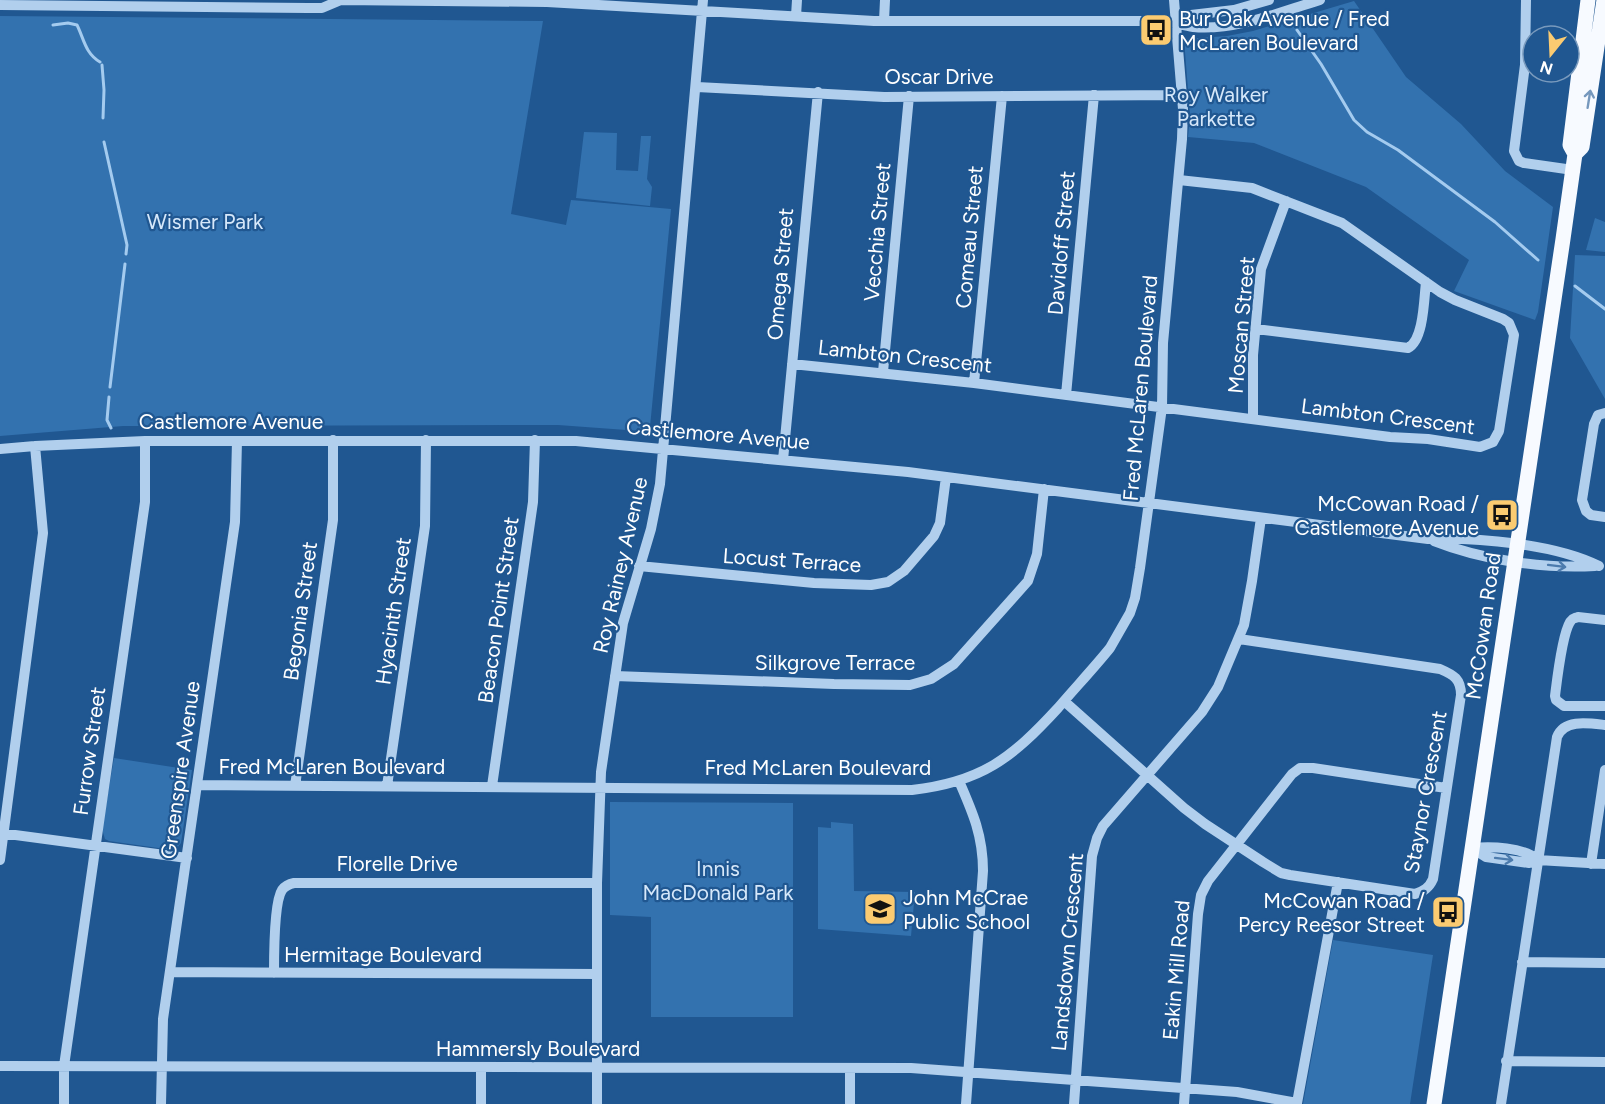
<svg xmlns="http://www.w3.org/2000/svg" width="1605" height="1104" font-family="Figtree,sans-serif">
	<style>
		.green { fill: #3372af }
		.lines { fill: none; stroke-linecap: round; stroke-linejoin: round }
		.stream { stroke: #a4cbef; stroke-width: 3 }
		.minor { stroke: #b1cfed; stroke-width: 10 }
		.major { stroke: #f7faff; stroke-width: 15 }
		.oneway { stroke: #7698bd }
		.oneway2 { stroke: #4c7bad }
		.labels { text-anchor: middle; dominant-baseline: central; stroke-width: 4.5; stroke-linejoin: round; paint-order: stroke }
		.poi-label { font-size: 21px; fill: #fff; stroke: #205791; text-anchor: start }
		.street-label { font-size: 21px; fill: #fff; stroke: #205791 }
		.park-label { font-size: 21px; fill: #d6e8fa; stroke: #205791 }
	</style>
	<rect width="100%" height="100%" fill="#205791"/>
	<path class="green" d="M1354,1L1406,77L1461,124L1505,171L1553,207L1538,312L1535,320L1454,291L1469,260L1366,187L1254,143L1188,137L1190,115L1184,39L1227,36L1253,31Z
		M0,16L543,21L511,214L566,225L571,200L671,209L650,427L640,431L558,425L123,426L0,436Z
		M584,132L617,133L616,170L638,171L641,136H651L647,179L652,187L650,206L576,198Z
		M1595,218L1605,222V252L1586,250Z
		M1575,255L1605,256V399L1570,338Z
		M114,758L192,770L181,843L177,848L172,850L109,841L105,839L102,829Z
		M610,802L793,803V1017H651V917L610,915Z
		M831,822L853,824L854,891L915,892L911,936L818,929V827L831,828Z
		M1333,940L1433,955L1410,1104H1303Z"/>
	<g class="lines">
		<path class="stream" d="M53,25L68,23L77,25C84,39 85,53 100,62
			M1297,30L1321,64L1354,120L1367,132L1398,150L1495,222L1538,260
			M102,65L104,90L103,118
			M104,142L127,245L126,254
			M1575,286L1605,309
			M110,387L125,264
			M109,397L107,420L111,428"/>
		<path class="minor" d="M340,0L547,2L874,21H1166C1175,22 1184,26 1193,27C1236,31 1280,12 1320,0
			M1526,0L1525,65L1514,151L1519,161L1524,163L1573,170
			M0,5L308,8H322L341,0
			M796,16L797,0
			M884,21L885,0
			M1176,22L1191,15L1234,10L1269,0
			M697,87L884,97L1182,95
			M1256,329L1408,348C1424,340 1424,298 1426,282
			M792,364L974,383L1390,437L1428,439L1480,447L1493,442L1499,431L1514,335L1509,323L1503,319L1455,300L1440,292L1342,223L1252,188L1179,180
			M883,372L909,96
			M974,383L1002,96
			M1066,395L1094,95
			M1605,413L1598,415L1594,424L1582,500L1586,511L1591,515L1605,517
			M1253,419V355L1261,269L1286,201
			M0,449L35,446L145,441H576L908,472L1428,539C1477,537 1555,544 1599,566
			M783,460L818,92
			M1434,541C1482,560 1543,569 1595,566
			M639,566L814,583L871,585L888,582L904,571L934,536L940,523L946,477
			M1605,620L1578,617C1572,619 1573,618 1570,622C1562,635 1557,680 1555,696L1556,700L1564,706H1605
			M615,676L834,684L910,685L931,679L954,664L1028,581L1037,554L1044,489
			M1064,701L1184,808L1205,824L1263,862L1281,873L1290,875L1415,894C1424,891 1429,888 1433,879L1461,695C1461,679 1454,675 1440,669L1239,639
			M959,781C973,813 983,836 983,871L966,1104
			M197,785L912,790C982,782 1012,758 1058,708C1075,688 1093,669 1110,648L1130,613L1135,598L1140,568L1162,407L1163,343L1182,139L1183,109L1174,0
			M295,786L333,520V440
			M387,786L425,526L426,440
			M492,786L533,502L535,440
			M0,833L187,858
			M1472,848L1486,857L1529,863L1538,860L1605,864
			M1472,848C1491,846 1523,847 1538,860
			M0,860L43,533L35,446
			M1591,864L1605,770
			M1522,962L1605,963
			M170,972L597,974
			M274,973C274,957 274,902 282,890C285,886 289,884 294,883H597
			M1506,1061L1605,1062
			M0,1066L911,1068L1237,1092L1297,1103L1338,882
			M481,1067V1104
			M64,1104V1066L145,502V441
			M161,1104L163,1019L235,522L237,441
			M597,1104V883L601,772L623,623L651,529L660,484L703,0
			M850,1104V1069
			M1074,1104L1092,856L1097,838L1103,826L1202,712L1218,687L1244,625L1252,581L1261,518
			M1184,1104L1198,914L1201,895L1208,881L1292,774L1300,768H1313L1446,788
			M1501,1104L1557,737C1564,719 1588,723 1605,725"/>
		<path class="major" d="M1575,154L1582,147L1604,0
			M1434,1104L1563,239L1575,154L1570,145L1588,0"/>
	</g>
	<defs><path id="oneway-shaft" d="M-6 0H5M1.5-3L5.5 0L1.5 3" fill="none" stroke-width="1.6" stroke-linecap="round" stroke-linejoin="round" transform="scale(1.5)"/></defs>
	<use class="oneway" href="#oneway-shaft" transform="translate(1589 99) rotate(-81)"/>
	<g class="oneway2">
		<use href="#oneway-shaft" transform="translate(1557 566) rotate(7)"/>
		<use href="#oneway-shaft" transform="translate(1504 859) rotate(7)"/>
	</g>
	<defs>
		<symbol id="bus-square" viewBox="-11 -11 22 22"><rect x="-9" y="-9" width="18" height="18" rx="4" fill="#fbcb71" stroke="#205791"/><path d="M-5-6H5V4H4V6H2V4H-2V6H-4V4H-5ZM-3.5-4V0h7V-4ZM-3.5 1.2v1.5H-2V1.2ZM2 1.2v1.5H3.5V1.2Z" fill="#111"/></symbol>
		<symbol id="school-square" viewBox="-11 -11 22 22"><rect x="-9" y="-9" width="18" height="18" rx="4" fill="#fbcb71" stroke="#205791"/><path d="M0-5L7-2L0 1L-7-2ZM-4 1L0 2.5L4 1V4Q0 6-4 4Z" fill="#111"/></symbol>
	</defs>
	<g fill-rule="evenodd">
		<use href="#bus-square" x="1137" y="11" width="38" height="38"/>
		<use href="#bus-square" x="1483" y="496" width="38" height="38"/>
		<use href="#school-square" x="861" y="890" width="38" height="38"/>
		<use href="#bus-square" x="1429" y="893" width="38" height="38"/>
	</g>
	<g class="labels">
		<g class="poi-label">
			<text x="1179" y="18">Bur Oak Avenue / Fred<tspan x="1179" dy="24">McLaren Boulevard</tspan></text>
			<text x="1479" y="503" text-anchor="end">McCowan Road /<tspan x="1479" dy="24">Castlemore Avenue</tspan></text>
			<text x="903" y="897">John McCrae<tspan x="903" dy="24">Public School</tspan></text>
			<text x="1425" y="900" text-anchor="end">McCowan Road /<tspan x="1425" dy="24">Percy Reesor Street</tspan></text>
		</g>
		<g class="street-label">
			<text x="939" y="76">Oscar Drive</text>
			<text transform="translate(877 232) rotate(-85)">Vecchia Street</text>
			<text transform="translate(969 237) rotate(-85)">Comeau Street</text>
			<text transform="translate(1061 243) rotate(-85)">Davidoff Street</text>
			<text transform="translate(780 274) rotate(-85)">Omega Street</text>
			<text transform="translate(1241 325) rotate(-85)">Moscan Street</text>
			<text transform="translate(905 356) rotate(6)">Lambton Crescent</text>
			<text transform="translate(1140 388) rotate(-85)">Fred McLaren Boulevard</text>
			<text transform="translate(1388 416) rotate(7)">Lambton Crescent</text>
			<text x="231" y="421">Castlemore Avenue</text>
			<text transform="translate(718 434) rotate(5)">Castlemore Avenue</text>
			<text transform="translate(792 560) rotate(4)">Locust Terrace</text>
			<text transform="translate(620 565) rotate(-77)">Roy Rainey Avenue</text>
			<text transform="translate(498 610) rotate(-82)">Beacon Point Street</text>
			<text transform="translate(300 611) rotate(-82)">Begonia Street</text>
			<text transform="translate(393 611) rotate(-82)">Hyacinth Street</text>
			<text transform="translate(1483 626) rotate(-82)">McCowan Road</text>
			<text x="835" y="662">Silkgrove Terrace</text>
			<text transform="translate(89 751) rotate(-82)">Furrow Street</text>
			<text x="332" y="766">Fred McLaren Boulevard</text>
			<text x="818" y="767">Fred McLaren Boulevard</text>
			<text transform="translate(180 770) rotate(-82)">Greenspire Avenue</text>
			<text transform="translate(1425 792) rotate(-80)">Staynor Crescent</text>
			<text x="397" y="863">Florelle Drive</text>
			<text transform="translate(1067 952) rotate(-85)">Landsdown Crescent</text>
			<text x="383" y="954">Hermitage Boulevard</text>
			<text transform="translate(1176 970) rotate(-85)">Eakin Mill Road</text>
			<text x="538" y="1048">Hammersly Boulevard</text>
		</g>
		<g class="park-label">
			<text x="1216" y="94">Roy Walker<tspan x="1216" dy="24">Parkette</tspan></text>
			<text x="205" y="221">Wismer Park</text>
			<text x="718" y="868">Innis<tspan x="718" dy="24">MacDonald Park</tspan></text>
		</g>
	</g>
	<g transform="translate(1551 54) rotate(198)"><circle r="28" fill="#205791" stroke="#799abd" stroke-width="1.5"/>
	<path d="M0-4.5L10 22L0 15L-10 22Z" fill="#fbcb71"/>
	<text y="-9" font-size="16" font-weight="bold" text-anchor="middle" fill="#ffffff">N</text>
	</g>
</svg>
